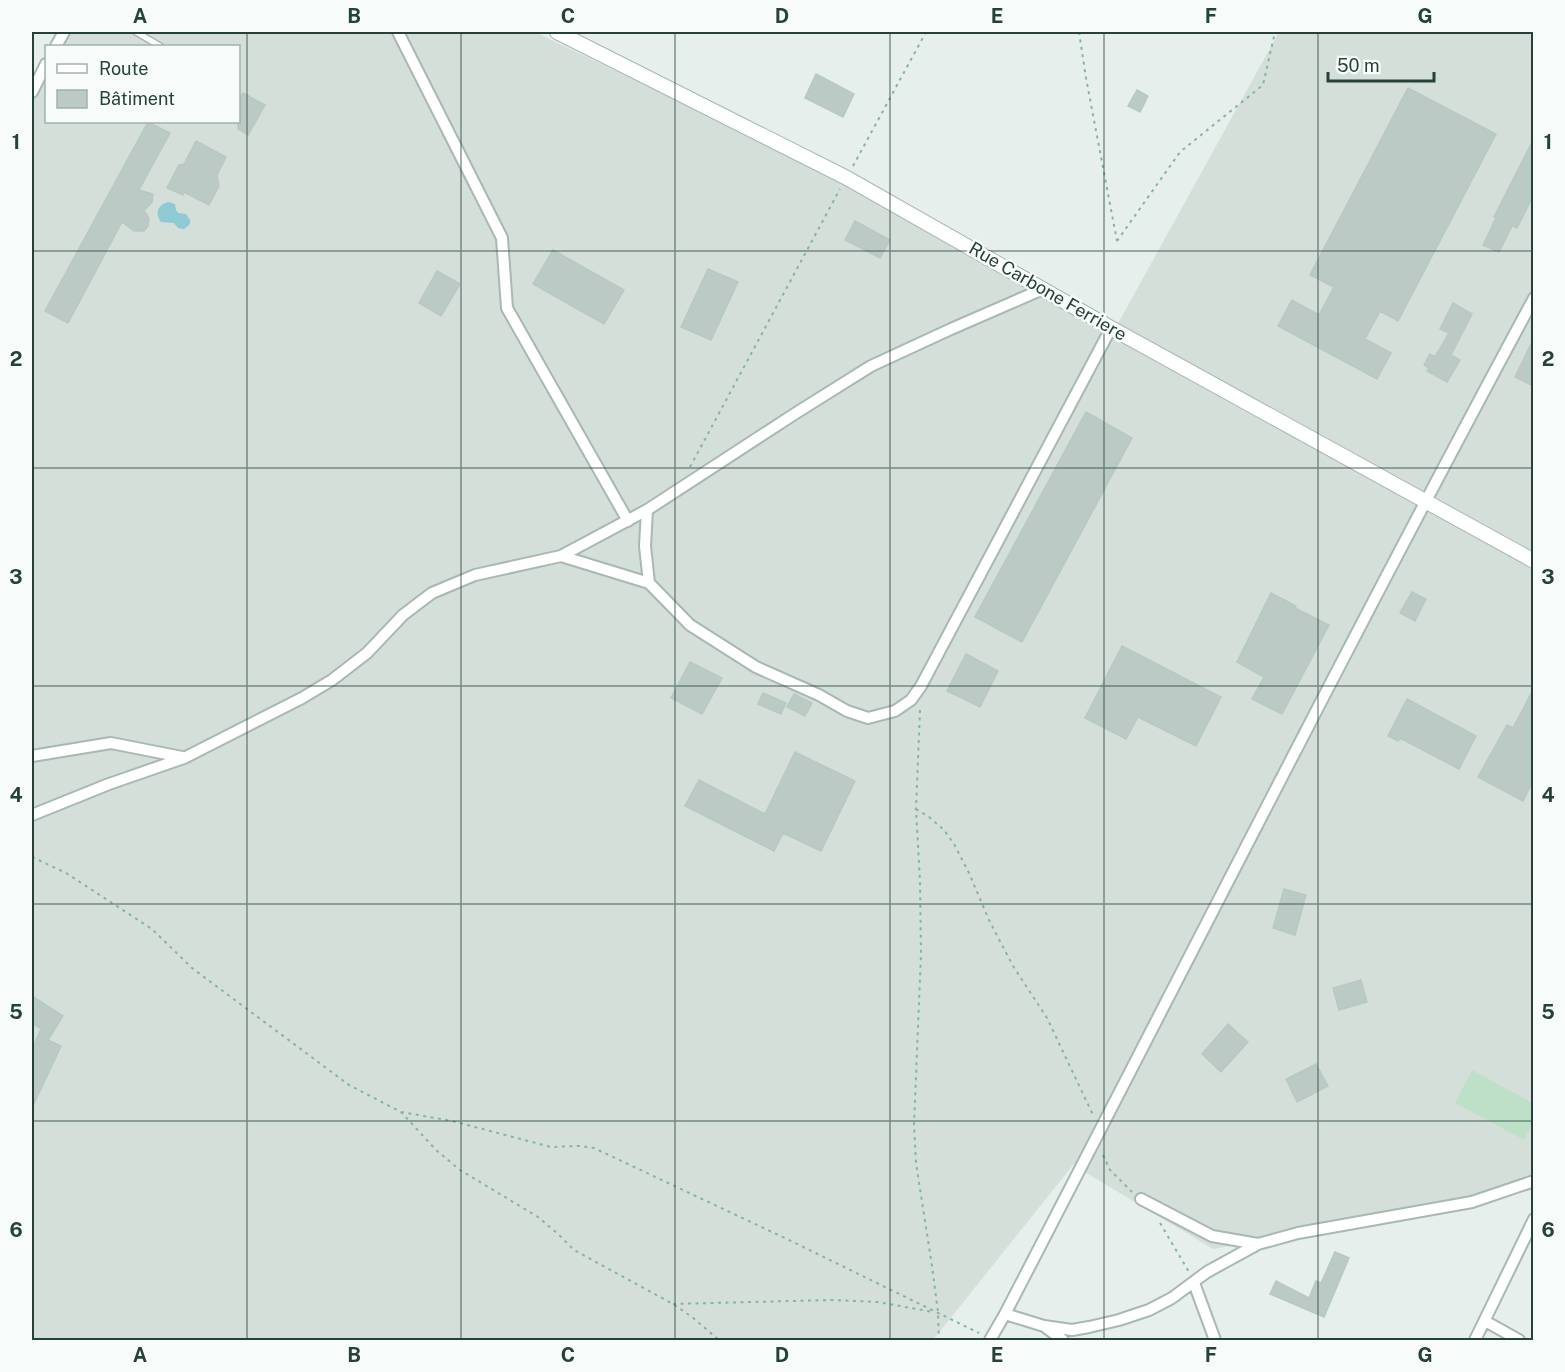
<svg xmlns="http://www.w3.org/2000/svg" width="1565" height="1372" font-family="'Public Sans',sans-serif">
	<style>
		.built { fill: #d4dfda }
		.green { fill: #bfe0c8 }
		.water { fill: #8ec9d4 }
		.building { fill: #bbcac4; stroke: #b8c9c2; stroke-width: 1.5 }
		.lines { fill: none; stroke-linecap: round; stroke-linejoin: round }
		.service-casing { stroke: #a8b8b2; stroke-width: 8 }
		.minor-casing { stroke: #a8b8b2; stroke-width: 14 }
		.tertiary-casing { stroke: #a8b8b2; stroke-width: 16 }
		.path { stroke: #86b3a5; stroke-width: 2; stroke-dasharray: 3 4.5; stroke-linecap: butt }
		.service { stroke: #fff; stroke-width: 5 }
		.minor { stroke: #fff; stroke-width: 10 }
		.tertiary { stroke: #fff; stroke-width: 14 }
		.grid { fill: none; stroke: #24423a; stroke-width: 1.5; stroke-opacity: 0.55 }
		.labels { text-anchor: middle; dominant-baseline: central; stroke-width: 5; stroke-linejoin: round; paint-order: stroke }
		.street-label { font-size: 18px; fill: #24423a; stroke: #f7fbf9 }
		.neatline { fill: none; stroke: #24423a; stroke-width: 2 }
		.grid-label { font-size: 20px; text-anchor: middle; font-weight: bold; fill: #24423a }
	</style>
	<rect width="100%" height="100%" fill="#e6efeb"/>
	<path class="built" d="M61,32H535L943,229L1116,327L1279,32H1533V1190L1213,1249L1073,1165L933,1340H32V87L46,58V122H238V46H53Z"/>
	<path class="green" d="M1472,1070L1533,1103V1122L1524,1140L1455,1103Z"/>
	<path class="water" d="M169,202L175,204L176,210L178,213L186,214L190,220V224L184,229L178,228L174,223L161,222C154,212 159,204 169,202Z"/>
	<path class="building" d="M816,74L854,94L843,117L805,98Z
		M1408,88L1496,134L1398,321L1380,311L1365,339L1391,353L1377,379L1278,326L1292,300L1319,315L1334,287L1310,275Z
		M1137,90L1148,96L1140,112L1128,106Z
		M243,93L265,105L248,135L238,129V102Z
		M148,122L170,133L139,190L153,194L152,202L144,211L149,218L148,226L144,231H134L122,222L68,323L45,311Z
		M1533,140V196L1517,228L1512,226L1499,252L1483,245L1496,218L1494,217Z
		M196,141L226,157L217,175L219,186L209,205L184,192L183,195L167,188L179,165L184,164Z
		M855,221L890,240L880,258L845,240Z
		M553,250L624,290L604,324L533,284Z
		M708,269L738,282L711,340L681,327Z
		M437,271L460,284L441,316L419,303Z
		M1453,303L1472,314L1451,355L1460,360L1447,382L1427,371L1429,368L1424,365L1430,354L1435,357L1449,333L1440,329Z
		M1533,340V386L1515,377Z
		M1086,412L1132,438L1022,642L975,617Z
		M1412,592L1426,599L1415,621L1400,613Z
		M1271,593L1296,606L1295,608L1329,625L1282,714L1252,699L1264,677L1237,662Z
		M1122,646L1221,697L1196,746L1138,717L1126,739L1085,718Z
		M966,654L998,671L980,707L947,691Z
		M690,662L722,678L702,714L671,698Z
		M1533,690V781L1523,801L1478,777L1507,725L1513,728Z
		M763,693L786,703L781,714L758,704Z
		M794,694L812,703L805,716L787,707Z
		M1407,699L1476,736L1459,769L1400,738L1398,741L1388,736Z
		M795,752L855,781L821,851L783,833L774,851L685,806L699,780L765,814Z
		M1284,889L1306,895L1295,935L1273,928Z
		M1361,980L1367,1002L1339,1010L1333,988Z
		M32,996L63,1016L48,1040L61,1046L32,1108V1049L41,1029L32,1023Z
		M1228,1024L1248,1042L1221,1072L1202,1054Z
		M1316,1064L1328,1086L1297,1102L1286,1079Z
		M1335,1252L1349,1258L1324,1317L1270,1294L1276,1281L1309,1298L1316,1281L1321,1283Z"/>
	<g class="lines">
		<defs>
			<path id="service" d="M136,32L160,46"/>
			<path id="minor" d="M398,32L502,238L507,308L628,521
				M56,46L64,32
				M32,92L46,64
				M647,510L645,546L649,583
				M561,556L649,583L690,625L756,667L819,695L847,711L868,718L895,711L911,700L921,686L1111,328
				M32,756L111,743L182,757
				M32,815L109,784L184,758L302,698L332,680L367,653L403,615L432,593L475,575L561,556L647,510L796,413L871,366L951,329L1043,289
				M1141,1199L1212,1236L1258,1244
				M1194,1283L1215,1340
				M1005,1314L1044,1326L1072,1330L1089,1327L1119,1320L1149,1310L1172,1298L1207,1272L1258,1244L1298,1233L1472,1202L1534,1181
				M1485,1321L1519,1340
				M1044,1326L1063,1340
				M990,1340L1005,1314C1181,975 1353,634 1534,298
				M1475,1340L1534,1219"/>
			<path id="tertiary" d="M557,32L847,178L1111,328L1534,561"/>
		</defs>
		<use href="#service" class="service-casing"/>
		<use href="#minor" class="minor-casing"/>
		<use href="#tertiary" class="tertiary-casing"/>
		<path class="path" d="M1079,32L1086,78L1117,241
			M853,166L926,32
			M1117,241L1180,152L1263,85L1275,32
			M690,467L840,189
			M920,710L916,809L920,881L921,954L914,1125L916,1163L932,1266L938,1312L939,1340
			M916,809L929,817L944,830L954,844L969,873L989,920L1013,966L1047,1018L1094,1117
			M32,857L66,873L152,929L192,968L349,1085L401,1112L436,1150L460,1170L538,1217L557,1233L574,1250L673,1304L692,1317L719,1340
			M401,1112L452,1121L551,1147L579,1146L594,1148L789,1240L979,1333
			M1103,1155L1110,1170L1132,1192
			M1160,1223L1189,1272
			M673,1304L832,1300L878,1302L933,1312"/>
		<use href="#service" class="service"/>
		<use href="#minor" class="minor"/>
		<use href="#tertiary" class="tertiary"/>
	</g>
	<path class="grid" d="M247,32V1340M461,32V1340M675,32V1340M890,32V1340M1104,32V1340M1318,32V1340M32,251H1534M32,468H1534M32,686H1534M32,904H1534M32,1121H1534"/>
	<g class="labels">
		<g class="street-label">
			<text transform="translate(1048 291) rotate(30)">Rue Carbone Ferriere</text>
		</g>
	</g>
	<rect width="1565" height="1372" fill="none" stroke="#f7fbf9" stroke-width="66"/>
	<rect x="45" y="45" width="195" height="78" fill="#f7fbf9" stroke="#a3b1ad" stroke-width="1.5"/>
	<rect x="57" y="64" width="30" height="9" fill="#ffffff" stroke="#a3b1ad" stroke-width="1.5"/>
	<text x="99" y="75" font-size="18" fill="#24423a">Route</text>
	<rect x="57" y="90" width="30" height="18" fill="#bbcac4" stroke="#a3b1ad" stroke-width="1.5"/>
	<text x="99" y="105" font-size="18" fill="#24423a">Bâtiment</text>
	<path d="M1328 72v9h106v-9" fill="none" stroke="#24423a" stroke-width="3"/>
	<text x="1337" y="72" font-size="18" fill="#24423a" stroke="#f7fbf9" stroke-width="4.5" paint-order="stroke">50 m</text>
	<rect x="33" y="33" width="1499" height="1306" class="neatline"/>
	<g class="grid-label">
		<text x="140" y="23">A</text>
		<text x="354" y="23">B</text>
		<text x="568" y="23">C</text>
		<text x="782" y="23">D</text>
		<text x="997" y="23">E</text>
		<text x="1211" y="23">F</text>
		<text x="1425" y="23">G</text>
		<text x="16" y="149">1</text>
		<text x="1548" y="149">1</text>
		<text x="16" y="366">2</text>
		<text x="1548" y="366">2</text>
		<text x="16" y="584">3</text>
		<text x="1548" y="584">3</text>
		<text x="16" y="802">4</text>
		<text x="1548" y="802">4</text>
		<text x="16" y="1019">5</text>
		<text x="1548" y="1019">5</text>
		<text x="16" y="1237">6</text>
		<text x="1548" y="1237">6</text>
		<text x="140" y="1362">A</text>
		<text x="354" y="1362">B</text>
		<text x="568" y="1362">C</text>
		<text x="782" y="1362">D</text>
		<text x="997" y="1362">E</text>
		<text x="1211" y="1362">F</text>
		<text x="1425" y="1362">G</text>
	</g>
</svg>
